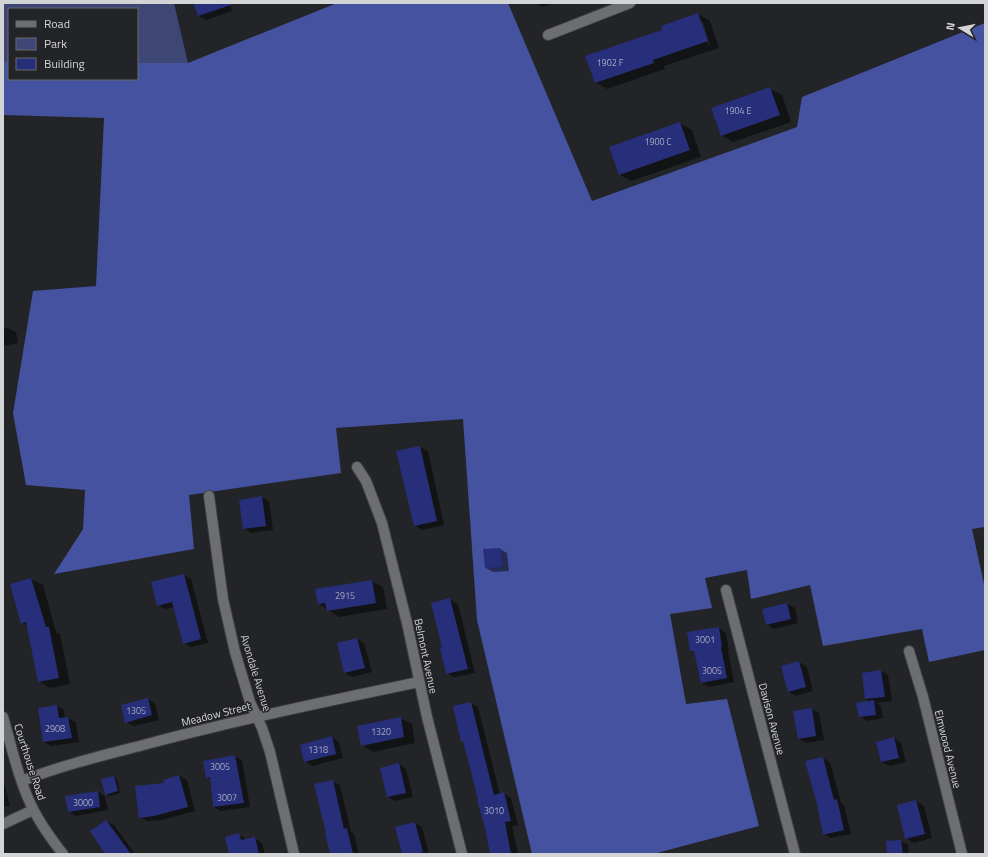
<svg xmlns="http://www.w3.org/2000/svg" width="988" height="857" font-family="'Titillium Web',sans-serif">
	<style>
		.green { fill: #3d4674 }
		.forest { fill: #4552a0 }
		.shadow { fill: #0007; fill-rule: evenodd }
		.building { fill: #272e7a }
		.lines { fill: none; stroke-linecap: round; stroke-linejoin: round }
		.minor-casing { stroke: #404143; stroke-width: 12 }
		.tertiary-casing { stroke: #404143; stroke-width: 12 }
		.minor { stroke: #6d6e71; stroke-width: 10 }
		.tertiary { stroke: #6d6e71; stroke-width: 10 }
		.labels { text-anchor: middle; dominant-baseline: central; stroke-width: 3; stroke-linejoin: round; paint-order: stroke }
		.number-label { font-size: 9px; fill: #a8aabf }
		.street-label { font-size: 11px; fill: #d3d4d6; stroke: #232427 }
	</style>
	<rect width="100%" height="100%" fill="#232427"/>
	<path class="green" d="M3,3H174L188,63H137V9H9V62H3Z"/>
	<path class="forest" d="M337,3H508L592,201L797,127L802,97L985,23V527L972,529L985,589V650L929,662L922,629L823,646L810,585L751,599L747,570L705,578L712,608L670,614L686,704L727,699L759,826L653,854H532L477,620L463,419L336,428L341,473L189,495L194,549L54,574L83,529L85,490L26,485L13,413L33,291L96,286L104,118L3,115V62H9V79H137V63H188Z"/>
	<path class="shadow" d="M194,3H230L232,11L206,20L198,16Z
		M535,3H556L542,7Z
		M698,14L710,21L719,48L664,66L665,69L607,89L595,82L663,30L662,26ZM700,22H703L710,46H709Z
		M770,89L782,95L791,122L733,142L721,135Z
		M680,123L692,130L701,157L631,181L620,175Z
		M8,328L16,332L18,343L3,346V329Z
		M420,447L428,451L444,525L422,530L415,525Z
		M262,497L269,502L273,530L251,533L244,528Z
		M500,549L507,553L509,571L493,572L486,568Z
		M184,575L191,579L208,643L191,647L184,643L175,607L165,609L158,605Z
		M31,579L43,585L56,632L60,634L70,684L50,688L38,681L28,626L22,623Z
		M372,581L383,587L387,609L339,617L319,604Z
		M450,600L458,604L475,673L454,677L447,673L443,648Z
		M787,604L795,608L798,623L774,629L767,624L764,610Z
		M719,628L726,633L729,651H728L734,682L709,687L702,683L696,653L691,651Z
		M357,639L364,643L372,672L352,677L345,673Z
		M799,662L807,667L813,691L796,696L789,692L782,667Z
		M881,671L888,675L892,701L876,703L881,706L883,718L867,721L860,716L871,702L866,699Z
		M147,699L155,703L159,720L134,726L126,722Z
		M471,703L478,707L500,795L504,794L511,798L518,825L512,826L518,854H491L479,800L464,742L462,741Z
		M57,706L64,710L65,718H68L76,722L79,742L51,746L44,742Z
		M812,709L819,713L824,740L807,743L799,739Z
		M400,718L412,724L415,743L373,752L362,745Z
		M332,737L339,742L343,758L312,766L305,761Z
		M894,738L901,743L906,762L890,766L882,762Z
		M234,756L242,760L250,807L221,811L214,807L211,779L207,777Z
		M823,758L830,762L841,803L844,805L851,834L831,838L824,834Z
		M399,764L406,769L413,797L395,801L388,797Z
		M179,776L187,780L195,811L162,820L147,821L140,817L165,784Z
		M114,777L117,779L120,793L109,796L106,794Z
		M3,779L10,806L3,807Z
		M332,781L340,785L351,832L354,834L359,854H331Z
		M98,792L105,796L108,810L76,816L69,811Z
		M916,801L924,806L932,838L914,843L906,838Z
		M106,821L114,825L135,854H109Z
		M415,823L422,827L429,854H403Z
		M239,835L247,840L255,838L262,843L265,854H230Z
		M901,841L908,845L909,854H888Z"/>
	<path class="building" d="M193,3H231V5L198,16Z
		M698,13L708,41L653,60L654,63L595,83L585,56L662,30L661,26Z
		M770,87L780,115L721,136L711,108Z
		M680,122L690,150L619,175L609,147Z
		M420,446L437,521L414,526L396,451Z
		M262,496L266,526L243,529L239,500Z
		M500,548L502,567L485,568L483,549Z
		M184,574L201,639L183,644L172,602L157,606L151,582Z
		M31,578L46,627H49L59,678L38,682L26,622L21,624L10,584Z
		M372,580L376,603L327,611L325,603L318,604L315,589Z
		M450,598L468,669L446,674L440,648L442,647L431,603Z
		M787,603L791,619L766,625L762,609Z
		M719,627L722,647H721L727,678L701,683L694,651H690L687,632Z
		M357,638L365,668L344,673L337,643Z
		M799,661L806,687L788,692L781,666Z
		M881,670L885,697L865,699L862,673Z
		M148,698L152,715L125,723L121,705Z
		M874,700L876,715L859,717L856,703Z
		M471,702L494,795L504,792L511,821L505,822L511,854H490L485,828L477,800L478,799L463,741L461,742L453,706Z
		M57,705L59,718L68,717L72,738L43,742L38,708Z
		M812,708L816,736L798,739L793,711Z
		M401,717L404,737L361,746L357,726Z
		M332,736L336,754L304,762L300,745Z
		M894,737L899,758L881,762L876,742Z
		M235,755L244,803L213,807L210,777L206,778L203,761Z
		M823,757L834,800L837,799L844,830L823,835L817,804L805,761Z
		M399,763L406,793L387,797L380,768Z
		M179,775L188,807L154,816L139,818L135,786L164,783L163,780Z
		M114,776L118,791L105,795L101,779Z
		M333,780L344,829L347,828L353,854H330L325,833H326L314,784Z
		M98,791L100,807L68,812L65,796Z
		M916,800L925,834L905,839L897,805Z
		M106,820L131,854H105L90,831Z
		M415,822L423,852L415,854H402L395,827Z
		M239,833L241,840L255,837L259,854H229L225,837Z
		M901,840L903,854H887L886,841Z"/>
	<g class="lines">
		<defs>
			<path id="minor" d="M548,35L630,3
				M357,467L366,481L382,523L407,623L427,717L462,854
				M209,496L223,599L235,652L250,702L262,728L270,752L294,854
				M726,590L795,854
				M909,651L923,697L962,854
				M22,781C62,765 105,755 147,744C237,720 328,701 419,682"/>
			<path id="tertiary" d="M3,717C12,748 19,782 34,811C42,826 52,840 63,854
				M3,824L33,810"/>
		</defs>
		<use href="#minor" class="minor-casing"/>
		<use href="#tertiary" class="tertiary-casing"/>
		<use href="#minor" class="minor"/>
		<use href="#tertiary" class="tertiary"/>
	</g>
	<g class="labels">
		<g class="number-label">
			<text x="610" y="62">1902 F</text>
			<text x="738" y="110">1904 E</text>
			<text x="658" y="141">1900 C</text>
			<text x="345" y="595">2915</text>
			<text x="705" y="639">3001</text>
			<text x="712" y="670">3005</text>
			<text x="136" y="710">1305</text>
			<text x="55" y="728">2908</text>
			<text x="381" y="731">1320</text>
			<text x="318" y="749">1318</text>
			<text x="220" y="766">3005</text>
			<text x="227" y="797">3007</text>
			<text x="83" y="802">3000</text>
			<text x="494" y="810">3010</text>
		</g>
		<g class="street-label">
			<text transform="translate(426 656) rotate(78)">Belmont Avenue</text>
			<text transform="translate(256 673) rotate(73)">Avondale Avenue</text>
			<text transform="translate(216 714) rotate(-14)">Meadow Street</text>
			<text transform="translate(772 719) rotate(75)">Davison Avenue</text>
			<text transform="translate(948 749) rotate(76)">Elmwood Avenue</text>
			<text transform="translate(30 762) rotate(72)">Courthouse Road</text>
		</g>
	</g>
	<rect width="988" height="857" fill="none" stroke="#d3d4d6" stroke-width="8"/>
	<rect x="8" y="8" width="130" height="72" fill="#232427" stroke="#696a6d"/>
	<rect x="16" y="21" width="20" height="6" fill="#6d6e71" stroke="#696a6d"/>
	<text x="44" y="28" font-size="12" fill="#d3d4d6">Road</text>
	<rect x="16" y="38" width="20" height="12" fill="#3d4674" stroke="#696a6d"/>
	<text x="44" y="48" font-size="12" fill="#d3d4d6">Park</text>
	<rect x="16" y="58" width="20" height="12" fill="#272e7a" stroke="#696a6d"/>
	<text x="44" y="68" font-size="12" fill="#d3d4d6">Building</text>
	<g transform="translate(960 28) rotate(280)" stroke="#232427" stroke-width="3" paint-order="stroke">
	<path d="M0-3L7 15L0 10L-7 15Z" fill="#d3d4d6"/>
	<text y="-6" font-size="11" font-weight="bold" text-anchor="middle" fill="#d3d4d6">N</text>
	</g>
</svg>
